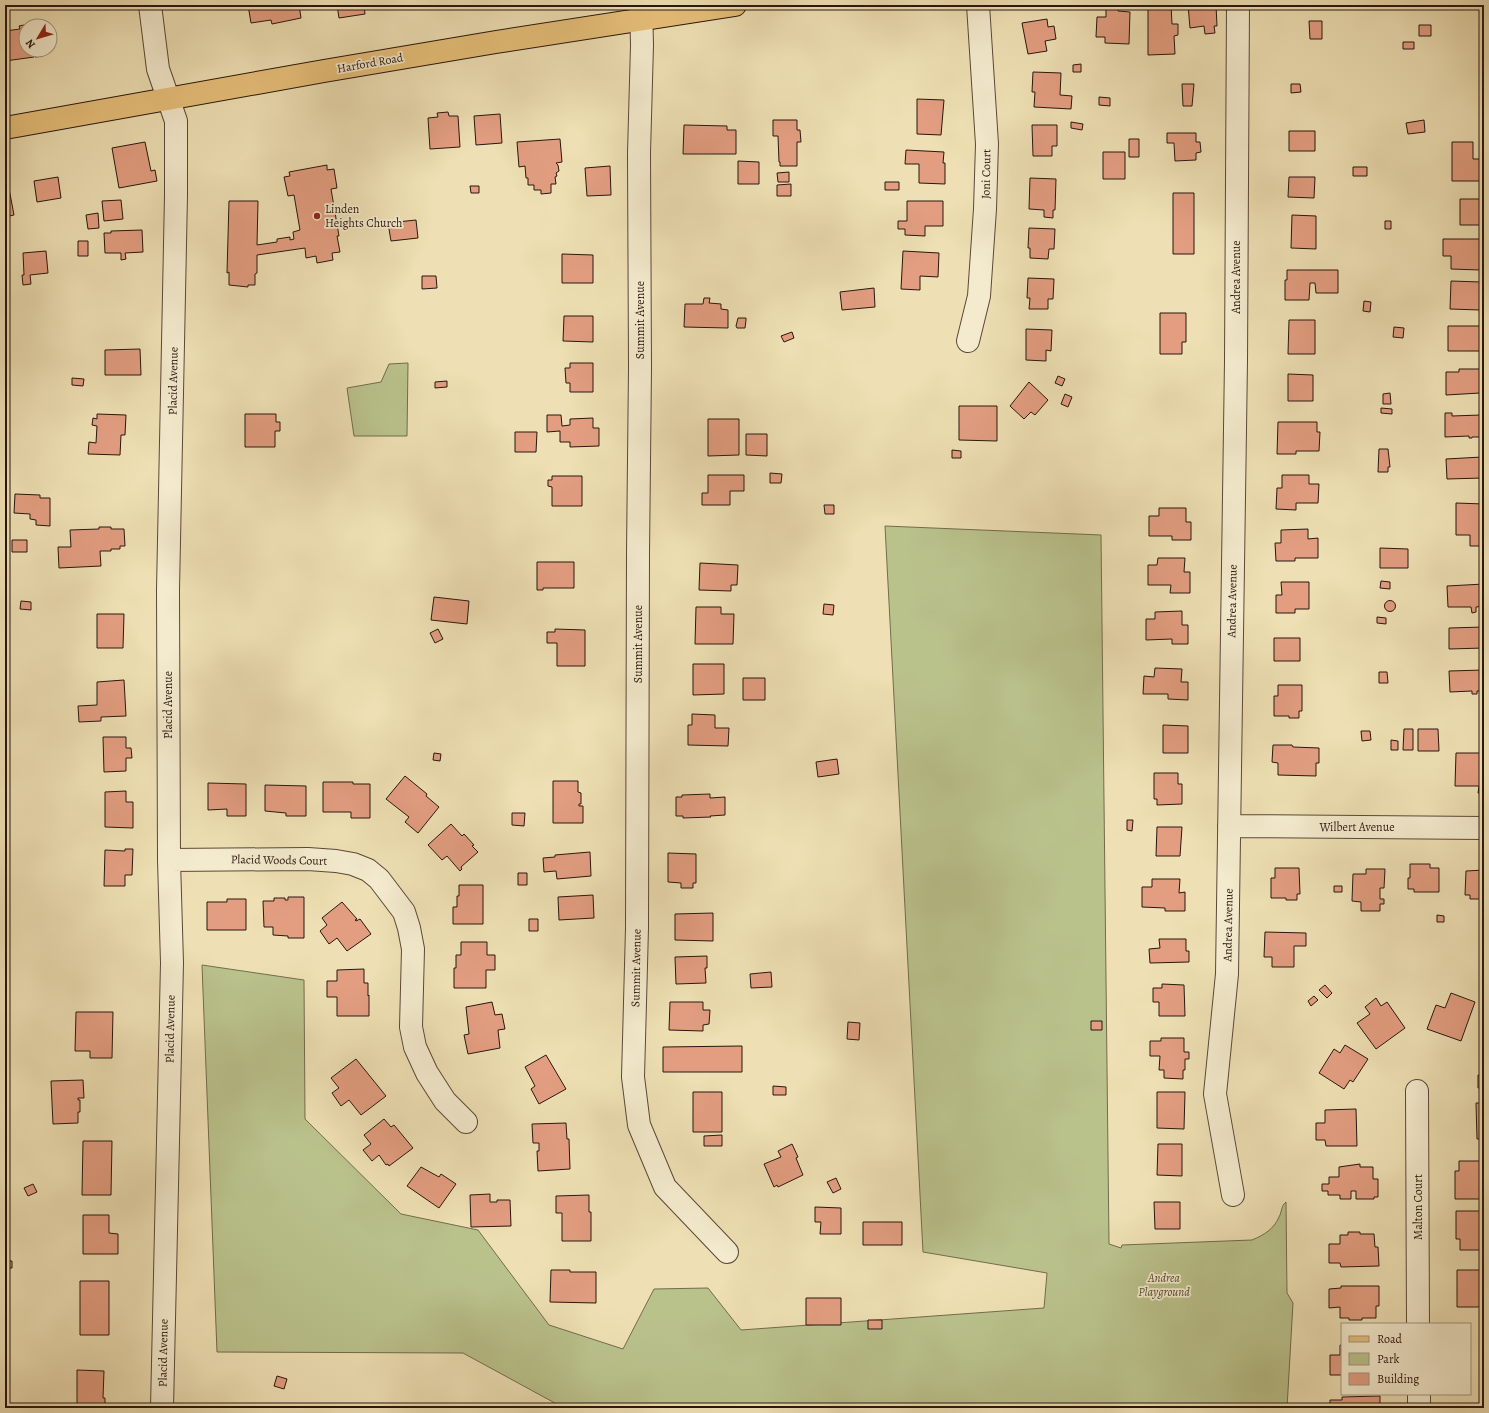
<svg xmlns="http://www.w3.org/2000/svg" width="1489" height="1413" font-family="Alegreya,serif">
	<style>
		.green { fill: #bac28c; stroke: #716c4d }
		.building { fill: #e39e81; stroke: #28160e }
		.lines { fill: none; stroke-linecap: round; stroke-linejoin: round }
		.minor-casing { stroke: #5a4838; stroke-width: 24 }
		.major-casing { stroke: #28160e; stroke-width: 24 }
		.minor { stroke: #f4ebce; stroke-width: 22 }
		.major { stroke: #e7c07a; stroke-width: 22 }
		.poi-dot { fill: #8f2418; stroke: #f4ebce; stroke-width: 1.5 }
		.labels { text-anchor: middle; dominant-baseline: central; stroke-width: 3.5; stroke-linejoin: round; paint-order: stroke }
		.street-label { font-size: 12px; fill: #28160e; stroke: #f4ebce }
		.poi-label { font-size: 12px; fill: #28160e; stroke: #f4ebce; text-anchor: start }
		.park-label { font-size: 12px; font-style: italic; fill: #544a34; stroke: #f4ebce }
	</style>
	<rect width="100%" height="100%" fill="#eee0b4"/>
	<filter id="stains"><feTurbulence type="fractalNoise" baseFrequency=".005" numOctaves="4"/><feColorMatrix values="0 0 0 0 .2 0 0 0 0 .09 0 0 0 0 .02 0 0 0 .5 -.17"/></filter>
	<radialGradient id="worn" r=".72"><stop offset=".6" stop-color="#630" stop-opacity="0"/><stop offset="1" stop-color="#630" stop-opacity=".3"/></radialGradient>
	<path class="green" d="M408,363L407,436H354L347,388L381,382L389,364Z
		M885,526L1101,535L1109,1244L1121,1248L1122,1245L1252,1240C1264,1235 1274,1229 1279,1217C1282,1212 1281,1206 1286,1202L1287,1293L1293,1303L1287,1408H564L463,1353L217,1352L202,965L304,980L305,1119L401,1214L478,1230L549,1325L623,1349L654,1289L708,1288L741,1330L1044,1308L1047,1273L923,1252Z"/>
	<path class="building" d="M248,5H299L301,18L272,24L271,20L251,23Z
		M337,5H364L365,14L339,18Z
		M1106,5H1119L1118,11L1130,12L1129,44L1105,43V37H1096L1097,17H1106Z
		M1148,5H1171L1172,24H1178V35L1174,36L1175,54L1148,55Z
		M1188,5H1216L1217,26H1214L1215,33L1205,34L1204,26L1190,28Z
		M1326,5H1349L1326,7Z
		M1047,19L1048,27L1054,26L1056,39L1045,41L1047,51L1028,54L1022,23Z
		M1309,21H1322V39H1310Z
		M24,25V29H26V50H33L34,57L5,61V31L20,29L19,26Z
		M1419,25H1431V36H1419Z
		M1403,42H1414V49H1403Z
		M34,50H43V56L35,57Z
		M1081,64V72H1073V65Z
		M1033,72L1061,73L1060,95L1072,96L1071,109L1034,107L1035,92H1032Z
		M1182,84H1194L1192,106H1183Z
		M1291,84H1300L1301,92L1291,93Z
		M1099,97L1110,98V106L1099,105Z
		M917,99L944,100L941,135L917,134Z
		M448,112L449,116H458L460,147L430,149L428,118L438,117L437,113Z
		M500,114L502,143L476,145L474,116Z
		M773,120H797V130H800L801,142H797V166H780V162H779L778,136H773Z
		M1424,120L1425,132L1408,134L1406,123Z
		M1071,122L1083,124L1082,130L1071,128Z
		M684,125L727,126V130H736V154H683Z
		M1032,125H1057V146H1052V156H1033Z
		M1289,131H1315V151H1289Z
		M1167,133H1196V142H1200L1201,152L1196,153V160L1175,161L1174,143H1167Z
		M560,139L562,162L556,163L558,165L559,171L556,173L557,176L555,177L556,184H551V193L541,194V190H534V185H528V178H526L525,166L519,167L517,142Z
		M1129,139H1139V157H1129Z
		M145,142L151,171L155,170L157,181L119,188L112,148Z
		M1452,142H1473V159H1484V171H1481V181H1452Z
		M906,150L944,152L943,163H945V184L919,183V164H905Z
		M1103,152H1125V179H1103Z
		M738,161L759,162V184H738Z
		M327,165V170L334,169L337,188L331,189L339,236H337L340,252L332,253L333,260L317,263L316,256L306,258L305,248L257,255V273L255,274V285H248V287L229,285V272L227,273L229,201H258L257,245L277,242V239L290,237V240L294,239L293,232L300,230L294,195L288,196L284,177L290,176L289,172Z
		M610,166L611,195L587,196L585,168Z
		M1353,167H1367V176H1353Z
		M789,172V182H778L777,173Z
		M58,177L61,198L37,202L34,181Z
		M1289,177H1315L1314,198L1288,197Z
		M5,178H7L14,215L5,217Z
		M1030,178L1056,179L1055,210H1053V218L1044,217V210L1029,209Z
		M885,182H899V190H885Z
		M791,184V196H777V185Z
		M470,186H479V193H471Z
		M1173,193H1194V254H1173Z
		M1460,199H1481V207H1484V217H1481V225H1460Z
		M121,200L123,219L104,221L102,201Z
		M907,201H943V226H925V236L905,235V229H898V221H907Z
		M98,213L99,228L88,229L86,215Z
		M1292,215L1316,216V249L1291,248Z
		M416,220L418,238L391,241L388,223Z
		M1385,221H1391V229H1385Z
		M1029,228L1055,229L1054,249H1049L1048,259L1030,258V248H1028Z
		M142,230L143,252L125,253L126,259L121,260V253H105L104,233H111V231Z
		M1443,239H1480V270L1451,269V256H1443Z
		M78,241H88V256H78Z
		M46,251L48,273L30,275L31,284L23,285L22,275H24L23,253Z
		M903,251L939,253L938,277L920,276V290L901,289Z
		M562,254L593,255V283H562Z
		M1287,270H1338V293H1316L1315,283H1310L1309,300H1285V280H1287Z
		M422,276H436L437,288L422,289Z
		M1028,278L1054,279L1053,299H1048V309H1029L1030,298H1027Z
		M1451,281L1481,282L1480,310L1450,309Z
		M874,288L875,307L842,310L840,292Z
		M704,298H710L709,303L721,304V309L728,310V328L684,327L685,304H703Z
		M1364,301L1371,302L1370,312L1363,311Z
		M1160,313H1186V342H1182V354H1160Z
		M564,316H593V342L563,341Z
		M738,318H746V320L745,328H737L736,326Z
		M1289,320H1315V354H1288Z
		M1448,326H1480L1481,351H1448Z
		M1394,327L1404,328L1403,338L1393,337Z
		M1026,329L1052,330L1051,351L1046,350V361L1026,360Z
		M792,332L794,338L784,342L781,336Z
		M140,349L141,375H105V350Z
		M570,363H593V392H570V383H566L565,368H570Z
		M1459,369H1480V393L1446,395V372H1459Z
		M1288,374L1313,375V401H1288Z
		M1058,376L1065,379L1062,386L1055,383Z
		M72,378L84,379L83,386L72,385Z
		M447,381V387L435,388V382Z
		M1029,382L1048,400L1035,415L1031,412L1024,419L1010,406Z
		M1390,393L1391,404H1383V394Z
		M1065,394L1072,397L1068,407L1061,404Z
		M959,406H997V441L959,440Z
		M1381,408L1392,409V414L1381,413Z
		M1445,413H1452V416L1481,415V437H1472V438H1469V436L1445,437Z
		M97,414L126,415L125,435H121L120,455L88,454L89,442L96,443L97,426L92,425L93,418L97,419Z
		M245,414H276V422H280V431H275V447H245Z
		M547,415H561L562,426L570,425V419L593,418V428H599V446L570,447V442H560V431L547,432Z
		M708,419H739V455L708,456Z
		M1278,422H1317V432H1320L1319,451H1296V454H1277Z
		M515,432H537L536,452H515Z
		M746,434H767V456L746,455Z
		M1379,449H1388L1390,467H1388V472H1378Z
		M952,450L961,451V458H952Z
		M1482,457L1483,478L1447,479L1446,459Z
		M770,473L782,474L781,483H770Z
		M708,475H744V491H730V505H702V493H708Z
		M1282,475H1309V484H1319L1318,503H1296V510L1276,509L1277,488H1282Z
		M552,476H582V506H552V487L548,486V480H552Z
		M15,494L40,495V498H50V526L36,525V520L30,519V514L14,513Z
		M1456,503L1484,504V534H1481V546H1470V535H1456Z
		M824,505H834V514H825Z
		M1159,508H1186V522H1191V540H1172V536H1149V516H1159Z
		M99,527H111V529H124L125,546H120V549H111V551H100L101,566L59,568L58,547H71L70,530L99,529Z
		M1308,529V539L1318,538V558H1295V561H1276L1275,543H1281V530Z
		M12,540H27V552H12Z
		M1380,548L1408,549V568H1380Z
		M1158,558H1185L1184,572H1190V593H1170L1171,585H1148V565H1157Z
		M537,562H574V588H543V590H537Z
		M700,563L738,565L737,585H731V591L699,590Z
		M1381,581L1390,582V589L1380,588Z
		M1281,582H1309V609H1295V613H1276V595H1282Z
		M1484,584V606L1476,607V612L1472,613L1471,607H1448L1447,586Z
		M434,597L469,601L467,624L431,620Z
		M1384.5 606a5.5 5.5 0 1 1 11 0a5.5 5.5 0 1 1-11 0Z
		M21,601L31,602V610L20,609Z
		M824,604L834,605L833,615L823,614Z
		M696,607H721V614H734L733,644H695Z
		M1182,611V625H1188V644H1172V639L1146,640V619H1155V612Z
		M97,614H124L123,648H97Z
		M1377,617L1386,618V624L1377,623Z
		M1484,627V648L1449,649V628Z
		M438,629L443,639L435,643L430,633Z
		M555,629L585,630V666H557V643H547V632H555Z
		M1274,638H1300V661H1274Z
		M693,664H724V694L693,695Z
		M1155,668L1182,669L1181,682H1188V700L1168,699V694H1143L1144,676L1154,677Z
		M1484,670V691H1477V694H1472V691L1450,692L1449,671Z
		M1379,672H1387L1388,683H1379Z
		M743,678H765V700H743Z
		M124,680L126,716L101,717V721L79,722L78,706L97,705V682Z
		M1278,685H1302V711H1299V718H1289V716H1274V696H1278Z
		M692,714L715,715V728H729L728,746L688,745V725H692Z
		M1163,725L1188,726V753H1163Z
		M1404,729H1413V750H1403Z
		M1418,729H1438L1439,751H1418Z
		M1361,731H1370L1371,740L1362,741Z
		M103,737H126V748H131L132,758H126V771L104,772Z
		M1391,740L1398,741V750H1391Z
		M1273,745H1292L1293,747L1319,748V763H1316V776L1278,775V763L1272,762Z
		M1480,750H1484V793H1478L1479,786H1455L1456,753H1480Z
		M434,753L441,754L440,761L433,760Z
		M837,759L839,774L818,777L816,762Z
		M1154,773H1178V784H1182V804L1157,805V799H1154Z
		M405,776L427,794L426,796L439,807L418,833L405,822L409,817L386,799Z
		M553,781H578V792L581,793V804H579V806H583V823H553Z
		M323,782H353V784H370V818H351V812H323Z
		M208,783L246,784V816H227V809L208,810Z
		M265,785L306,786V816H286V813L265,811Z
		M126,791V802H133V828L105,827V792Z
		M710,794V798L725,797V815L710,816L711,817L683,818V816H676V797H682V795Z
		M512,813H525L524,826L512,825Z
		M1127,820H1133L1132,831L1127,830Z
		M451,824L462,836L464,834L474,845L472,846L478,852L461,867L462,869L460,871L447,856L442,860L428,845Z
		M1157,827H1182L1180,856H1156Z
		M125,849H133L132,875H125V886H104L105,850L125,851Z
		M590,852L591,876L557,879L556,871L544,872L543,858L555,857V855Z
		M668,853L696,854V883H693V888H681V883L668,882Z
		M1410,864H1430V868H1439V892H1414V889H1408V878H1410Z
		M1275,868H1299L1300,894H1297V900H1286V898H1271V878H1275Z
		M1366,869H1385L1384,888H1380V899H1384V904H1380V911H1361V902L1352,901L1353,874H1366Z
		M1484,870V899H1470V895H1465L1466,871Z
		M518,873H527V885H518Z
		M1152,879H1180L1179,893L1185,892V911H1165V908L1142,907V887H1152Z
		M459,885H483V924H453V907H457V896H459Z
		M1334,886H1342V892H1334Z
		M593,895L594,918L559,920L558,897Z
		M288,897H304V938H288V936L273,935V927H264L263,901H274V898H285V900H288Z
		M227,899H246V930H207V902H227Z
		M342,902L357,919L355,920L356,921L360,919L371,934L347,951L337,938L329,944L320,931L327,925L322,918Z
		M713,913V941L675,940V914Z
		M1437,915L1444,916V922H1437Z
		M529,919H538V931H529Z
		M1265,932L1306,933V946H1294V967H1272V957H1264Z
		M1159,939H1186V951H1189V962L1150,963L1149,949L1160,948Z
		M461,942H487V955H495V970H486V988H454V968H456V955H461Z
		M707,956V968H705L706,983L676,984L675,957Z
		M364,969V983H368V996L369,995V1016H337V997H327V981H337V970Z
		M771,972L772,987L751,988L750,974Z
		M1162,984L1184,985L1185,1016H1159V1002H1153V988H1162Z
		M1325,985L1332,993L1327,998L1319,990Z
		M1451,993L1475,1002L1461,1041L1427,1029L1436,1005L1445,1008Z
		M1314,996L1318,1000L1311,1006L1308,1001Z
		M1376,998L1381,1006L1387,1002L1405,1028L1376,1049L1357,1023L1370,1014L1365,1007Z
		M492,1002L495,1015L502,1014L505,1029L498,1030L500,1048L468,1054L464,1035L469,1034L466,1007Z
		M670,1002H703V1010H710L709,1024L703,1025V1031L669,1030Z
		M76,1012H113L112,1058H90V1051H75Z
		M1091,1021H1102V1030H1091Z
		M848,1022L860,1023L859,1040L847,1039Z
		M1161,1038H1184V1052H1189V1059H1185V1070H1183V1079L1164,1078V1070H1159L1160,1056H1150V1041H1161Z
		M1345,1045L1368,1059L1353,1082L1350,1080L1344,1089L1319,1073L1334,1049L1340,1053Z
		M742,1046V1072H663V1047Z
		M1482,1050H1484V1088H1478V1075H1482Z
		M546,1055L566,1089L539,1104L531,1089L535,1086L525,1067Z
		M356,1059L386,1096L361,1115L349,1100L341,1106L332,1093L339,1088L331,1078Z
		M83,1080L84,1098H78V1100H80V1112H78V1123L53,1124L51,1081Z
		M773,1086L786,1087V1095H773Z
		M693,1092H722V1132H693Z
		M1157,1092H1185L1184,1129L1157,1128Z
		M1476,1103H1484V1139H1477Z
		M1356,1109L1357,1146H1326L1325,1140H1316V1123H1325V1110Z
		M384,1119L391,1127L394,1125L413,1148L389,1166L388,1164L386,1165L379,1155L372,1161L363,1150L371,1144L364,1135Z
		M566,1123L567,1139H569L570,1169L538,1171L537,1151H539V1143H533L532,1124Z
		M722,1135V1146H704V1136Z
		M83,1141H112L111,1195H82Z
		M792,1144L798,1157L796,1158L803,1175L778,1187L777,1185L774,1187L764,1164L781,1157L778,1151Z
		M1158,1144H1182V1176L1157,1175Z
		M1459,1161H1484V1189H1482V1199H1455V1171H1459Z
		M1360,1164V1167H1373V1179H1378V1197H1374V1199H1356V1191H1351V1199H1340V1195H1328V1191H1322V1184H1329V1177H1339V1167Z
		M421,1167L439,1177L441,1174L456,1184L439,1208L407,1186Z
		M836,1178L841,1189L833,1193L827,1182Z
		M33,1184L37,1192L28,1196L24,1188Z
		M490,1194V1202H497V1200H510L511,1226L471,1227L470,1195Z
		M589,1195V1212H591V1241H562V1213H556V1196Z
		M1154,1202H1180V1229H1155Z
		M815,1207L841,1208V1234H820L821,1222H815Z
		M1456,1211H1483L1484,1212V1250H1460V1239H1456Z
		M83,1215H109V1233L118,1234V1254H83Z
		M863,1222H902V1245H863Z
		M1348,1232H1360V1234H1374L1375,1247H1378L1379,1266L1341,1267L1340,1263H1329V1244H1340V1235H1348Z
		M5,1261H12V1268H5Z
		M551,1270H570V1272H596V1303L550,1302Z
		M1457,1270H1482V1280H1484V1307H1457Z
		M80,1281H109V1335H80Z
		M1341,1286H1379V1306H1376V1318H1362V1320H1349V1318H1340V1307L1329,1308V1289L1341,1288Z
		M806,1298H841V1325H806Z
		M868,1320H882V1329H868Z
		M5,1340H9V1350H5Z
		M1340,1345H1342V1377L1341,1375H1330V1355H1340Z
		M77,1370L104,1371L103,1398H105V1408H77Z
		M277,1376L287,1379L284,1389L274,1386Z
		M1380,1396V1408H1330V1400H1342V1397Z"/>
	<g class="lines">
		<defs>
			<path id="minor" d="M150,5L158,69L176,121V195L168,590L169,860L172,963L162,1408
				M641,5L642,45L639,153L640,368L638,553L637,928L633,1077L639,1125L665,1187L727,1252
				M968,341L979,296L985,209L987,144L978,5
				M1229,826L1484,828
				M169,860L308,859L336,861L353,864L368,870L379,879L404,912L409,928L413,949L411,1027L415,1047L427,1073L445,1101L466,1122
				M1417,1091L1418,1324
				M1233,1195L1215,1094L1227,974L1236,361L1238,5
				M1419,1394V1408"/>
			<path id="major" d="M5,128L324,71L496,42L735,5"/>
		</defs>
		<use href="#minor" class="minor-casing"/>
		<use href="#major" class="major-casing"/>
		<use href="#minor" class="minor"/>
		<use href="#major" class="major"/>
	</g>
	<circle class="poi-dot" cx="317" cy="216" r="4"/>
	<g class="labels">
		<g class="street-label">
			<text transform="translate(370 63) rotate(-10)">Harford Road</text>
			<text transform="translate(986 174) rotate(-89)">Joni Court</text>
			<text transform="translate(1236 277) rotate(-90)">Andrea Avenue</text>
			<text transform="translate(640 320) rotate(-90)">Summit Avenue</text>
			<text transform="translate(173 381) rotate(-89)">Placid Avenue</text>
			<text transform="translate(1232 601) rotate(-89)">Andrea Avenue</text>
			<text transform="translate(638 644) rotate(-90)">Summit Avenue</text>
			<text transform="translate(168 705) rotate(-90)">Placid Avenue</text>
			<text x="1357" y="827">Wilbert Avenue</text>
			<text transform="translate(279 860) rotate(1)">Placid Woods Court</text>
			<text transform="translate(1228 925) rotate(-89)">Andrea Avenue</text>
			<text transform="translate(636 968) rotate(-89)">Summit Avenue</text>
			<text transform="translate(170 1029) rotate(-89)">Placid Avenue</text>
			<text transform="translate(1418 1207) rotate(-90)">Malton Court</text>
			<text transform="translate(163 1353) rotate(-89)">Placid Avenue</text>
		</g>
		<g class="poi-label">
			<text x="325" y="209">Linden<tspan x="325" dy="14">Heights Church</tspan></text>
		</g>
		<g class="park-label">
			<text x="1164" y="1278">Andrea<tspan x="1164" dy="14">Playground</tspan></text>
		</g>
	</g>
	<rect width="1489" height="1413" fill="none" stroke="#eee0b4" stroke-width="20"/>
	<rect x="6" y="6" width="1477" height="1401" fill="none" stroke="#28160e" stroke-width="2"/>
	<rect x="10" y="10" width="1469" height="1393" fill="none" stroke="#28160e"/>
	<rect x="1341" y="1323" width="130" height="72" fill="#f4ebce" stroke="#a29681"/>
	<rect x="1349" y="1336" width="20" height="6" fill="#e7c07a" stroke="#a29681"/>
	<text x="1377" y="1343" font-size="12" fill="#28160e">Road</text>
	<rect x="1349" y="1353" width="20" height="12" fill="#bac28c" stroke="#a29681"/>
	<text x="1377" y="1363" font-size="12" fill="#28160e">Park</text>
	<rect x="1349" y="1373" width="20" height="12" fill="#e39e81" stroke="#a29681"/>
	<text x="1377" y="1383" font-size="12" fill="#28160e">Building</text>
	<g transform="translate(38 38) rotate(232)"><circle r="19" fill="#f4ebce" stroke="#a29681"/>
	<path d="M0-3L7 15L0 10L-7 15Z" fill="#8f2418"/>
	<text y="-6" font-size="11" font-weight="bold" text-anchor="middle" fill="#28160e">N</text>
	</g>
	<rect width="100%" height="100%" filter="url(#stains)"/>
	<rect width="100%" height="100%" fill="url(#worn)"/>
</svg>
